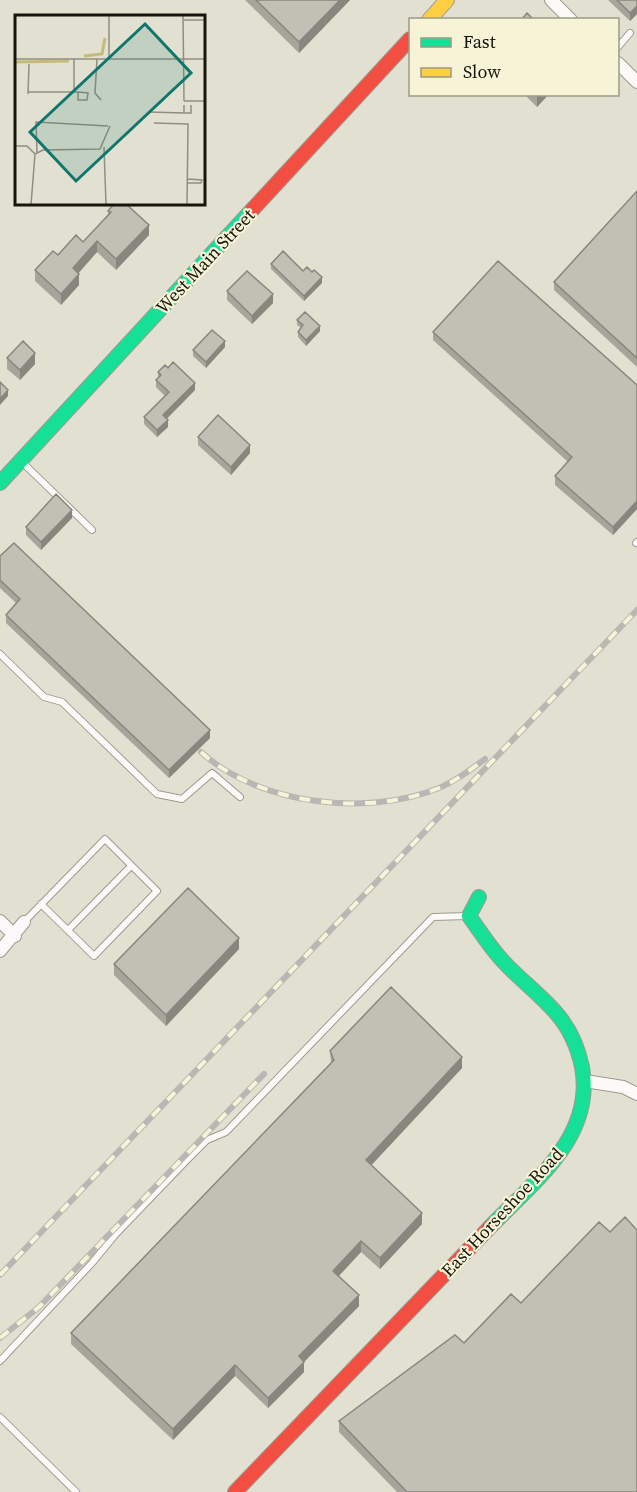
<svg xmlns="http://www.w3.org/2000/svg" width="637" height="1492" font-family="'Source Serif 4',serif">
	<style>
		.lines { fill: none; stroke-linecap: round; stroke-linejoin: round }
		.lane-casing { stroke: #9c9b90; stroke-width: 8 }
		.street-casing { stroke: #9c9b90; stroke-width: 14 }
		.fast-casing { stroke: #9c9b90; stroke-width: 16 }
		.slow-casing { stroke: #9c9b90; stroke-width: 16 }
		.jam-casing { stroke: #9c9b90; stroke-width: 16 }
		.lane { stroke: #fbfaf8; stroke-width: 6 }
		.street { stroke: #fbfaf8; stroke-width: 12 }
		.fast { stroke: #16e098; stroke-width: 14 }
		.slow { stroke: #ffcf43; stroke-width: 14 }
		.jam { stroke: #f24e42; stroke-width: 14 }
		.rail-casing { stroke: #b8b7b3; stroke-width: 6 }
		.rail { stroke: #f6f3d7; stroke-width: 4; stroke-dasharray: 11; stroke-linecap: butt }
		.wall { fill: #a7a59b }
		.shaded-wall { fill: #88867e }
		.building { fill: #c2c0b4; stroke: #88867e; stroke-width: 1.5 }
		.labels { text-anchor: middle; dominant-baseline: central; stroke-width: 4.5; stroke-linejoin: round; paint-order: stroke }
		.street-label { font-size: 18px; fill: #16140b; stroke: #f6f3d7 }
		.inset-river { fill: none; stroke: #c5bb77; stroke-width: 3 }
		.inset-road { fill: none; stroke: #908e82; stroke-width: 1.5 }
		.view { fill: #0f766e; fill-opacity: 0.15; stroke: #0f766e; stroke-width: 3 }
		.inset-edge { fill: none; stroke: #16140b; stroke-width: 3 }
	</style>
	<rect width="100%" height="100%" fill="#e2e0d1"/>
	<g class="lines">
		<defs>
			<path id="lane" d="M618,47L630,33
				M21,461L92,530
				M636,543L637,542
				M0,654L44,697L62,702L157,794L182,799L212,773L240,797
				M24,922L105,839L157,891L94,956L41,904
				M68,930L131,866
				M0,1361L92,1263L115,1235L188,1159L207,1140L226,1132L433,917L468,916
				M0,1417L76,1492"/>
			<path id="street" d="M551,0L571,20
				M618,63L637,82
				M0,921L15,936
				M0,951L24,922
				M585,1081L623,1087L637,1094"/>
			<path id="fast" d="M0,483L252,210
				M479,897L469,916C480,931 489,946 502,960C519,979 540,994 557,1014C570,1029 578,1048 582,1067C595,1136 534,1182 491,1226"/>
			<path id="slow" d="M429,20L447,0"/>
			<path id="jam" d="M252,210L410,39
				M235,1492L491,1226"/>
		</defs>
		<use href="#lane" class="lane-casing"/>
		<use href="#street" class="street-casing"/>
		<use href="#fast" class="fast-casing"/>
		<use href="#slow" class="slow-casing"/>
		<use href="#jam" class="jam-casing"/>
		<use href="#lane" class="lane"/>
		<use href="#street" class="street"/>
		<use href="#fast" class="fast"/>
		<use href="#slow" class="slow"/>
		<use href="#jam" class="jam"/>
		<defs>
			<path id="rail" d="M201,752C259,805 367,817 439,788C456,781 470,770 485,759
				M0,1275L637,610
				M0,1338L39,1307L264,1074"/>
		</defs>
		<use href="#rail" class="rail-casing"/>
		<use href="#rail" class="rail"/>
	</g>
	<path class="wall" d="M245,0H350L299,53Z
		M608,0H637V14L630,21Z
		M524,94H549L537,107Z
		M637,191V367L554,290V282Z
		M108,211L149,235L116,270L97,252L78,274L79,285L61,305L35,281V270L58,255L83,242L108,215Z
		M271,264L303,271L312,272L322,283L304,301L271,269Z
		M227,291L273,303L252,324L227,300Z
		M297,320L320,331L306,346L298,337V332L301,328L297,325Z
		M433,332L637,385V509L613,535L555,485V476L568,462L433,340Z
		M225,347L206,368L193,356V350Z
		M7,358L35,364L20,380L7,369Z
		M158,372L195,390L167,419L168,427L157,437L144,424V417L165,396L156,387V380L158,378Z
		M198,437L250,453L231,475L198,445Z
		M72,518L41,550L26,535V527Z
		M0,556L210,738L169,778L6,623V615L16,603L0,588Z
		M239,949L166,1026L114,975V964Z
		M330,1051L462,1068L371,1165L422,1224L380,1269L361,1252L339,1276L359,1306L304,1362V1372L268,1408L235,1376L173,1440L71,1344V1333L331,1063Z
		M610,1232L637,1492H397L339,1432V1421L464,1343L521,1303Z"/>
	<path class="shaded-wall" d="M340,0H350L299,53V42Z
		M637,6V14L630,21V13Z
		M539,94H549L537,107V96Z
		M149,225V235L116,270V259Z
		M97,241V252L73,279V268Z
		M79,274V285L61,305V294Z
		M322,277V283L304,301V296Z
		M273,294V303L252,324V316Z
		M320,326V331L306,346V340Z
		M225,341V347L206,368V362Z
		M35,353V364L20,380V370Z
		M195,383V390L163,422V415Z
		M8,390V396L0,405V399Z
		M168,420V427L157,437V430Z
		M250,445V453L231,475V467Z
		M637,501V509L613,535V527Z
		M72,510V518L41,550V542Z
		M210,730V738L169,778V770Z
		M239,938V949L166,1026V1015Z
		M462,1057V1068L366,1171V1160Z
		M422,1213V1224L380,1269V1258Z
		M361,1241V1252L333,1282V1271Z
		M359,1295V1306L300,1366L304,1362V1372L268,1408V1398L299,1356Z
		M235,1365V1376L173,1440V1429Z"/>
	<path class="building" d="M256,0H340L299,42Z
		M617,0H637V6L630,13Z
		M527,13L534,20H521Z
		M637,191V358L554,282Z
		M114,204H126L149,225L116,259L97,241L73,268L79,274L61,294L35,270L53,251L58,255L76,235L83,242L111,212L108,211Z
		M283,251L303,271L307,267L312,272L314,270L322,277L304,296L271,264Z
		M498,261L637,385V501L613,527L555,476L572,457L433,332Z
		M247,271L273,294L252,316L227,291Z
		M305,312L320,326L306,340L298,332L303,325L297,320Z
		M212,330L225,341L206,362L193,350Z
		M23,341L35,353L20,370L7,358Z
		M173,362L195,383L163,415L168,420L157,430L144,417L169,392L156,380L161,375L158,372L165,365L168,368Z
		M0,382L8,390L0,399Z
		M218,415L250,445L231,467L198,437Z
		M56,494L72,510L41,542L26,527Z
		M14,543L210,730L169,770L6,615L20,599L0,580V556Z
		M188,888L239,938L166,1015L114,964Z
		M391,987L462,1057L366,1160L422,1213L380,1258L361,1241L333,1271L359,1295L299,1356L304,1362L268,1398L235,1365L173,1429L71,1333L334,1060L330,1051Z
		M625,1217L637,1230V1492H407L339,1421L455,1335L464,1343L511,1294L521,1303L599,1222L610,1232Z"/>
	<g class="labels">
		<g class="street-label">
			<text transform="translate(205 261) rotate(-47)">West Main Street</text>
			<text transform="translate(502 1212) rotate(-47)">East Horseshoe Road</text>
		</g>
	</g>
	<g transform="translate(15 15)">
		<rect width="190" height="190" fill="#e2e0d1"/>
		<path class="inset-river" d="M69,41L87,39L90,23M0,47L54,46"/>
		<path class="inset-road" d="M94,0V44M168,0L169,86M169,5H191M0,44H191M82,44L80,78L86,85M13,77H63L73,78L72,85H63V77M59,78V44M13,79L14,49M169,86H191M169,90V98H176V90M134,97L169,98M139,108L173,109L172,190M0,131H12L20,139M89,132L91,190M22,137L21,107L93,111M173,168H186L187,165L173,164M16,190L20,139L28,135L85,134L95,111"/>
		<path class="view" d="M130,9L176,58L61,166L15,117Z"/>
		<rect width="190" height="190" class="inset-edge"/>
	</g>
	<rect x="409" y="18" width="210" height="78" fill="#f6f3d7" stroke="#9c9a85" stroke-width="1.5"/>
	<rect x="421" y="38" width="30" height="9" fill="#16e098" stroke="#9c9a85" stroke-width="1.5"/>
	<text x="463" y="48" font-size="18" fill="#16140b">Fast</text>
	<rect x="421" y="68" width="30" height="9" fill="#ffcf43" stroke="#9c9a85" stroke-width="1.5"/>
	<text x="463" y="78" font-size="18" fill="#16140b">Slow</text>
</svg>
